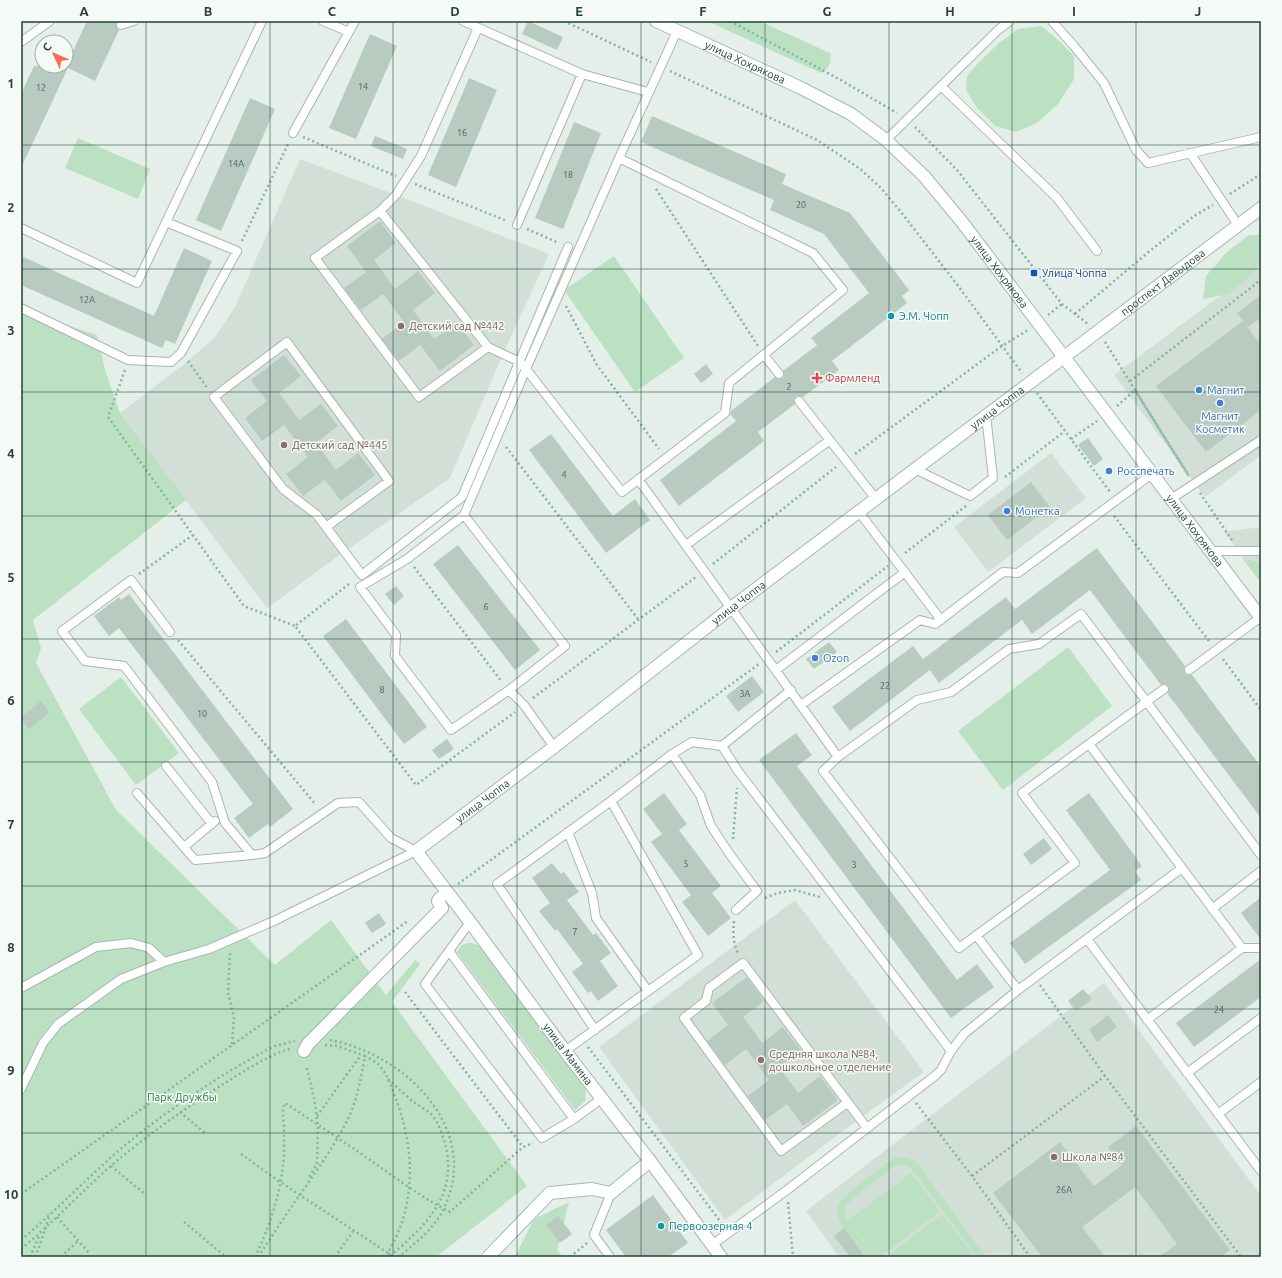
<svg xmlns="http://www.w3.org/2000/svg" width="1282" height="1278" font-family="Ubuntu,sans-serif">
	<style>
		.built { fill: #d2dfd7 }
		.green { fill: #bbe1c2 }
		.building { fill: #b9cac1 }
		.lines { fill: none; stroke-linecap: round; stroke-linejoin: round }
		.lane-casing { stroke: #a6b8b0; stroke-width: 10 }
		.street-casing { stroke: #a6b8b0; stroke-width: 14 }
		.secondary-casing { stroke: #a1bbaf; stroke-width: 14 }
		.path { stroke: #82b59f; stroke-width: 2.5; stroke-dasharray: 2 3; stroke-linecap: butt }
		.lane { stroke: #fff; stroke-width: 8 }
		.street { stroke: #fff; stroke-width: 12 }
		.secondary { stroke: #fff; stroke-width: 12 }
		.grid { fill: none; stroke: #214236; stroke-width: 1; stroke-opacity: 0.55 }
		.transit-dot { fill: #1a4fb4; stroke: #f5faf7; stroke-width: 1.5 }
		.culture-dot { fill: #0f9aa8; stroke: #f5faf7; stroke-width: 1.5 }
		.education-dot { fill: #8d6e63; stroke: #f5faf7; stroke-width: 1.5 }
		.health-dot { fill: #e0444e; stroke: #f5faf7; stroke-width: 1.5 }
		.shop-dot { fill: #3f7fe0; stroke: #f5faf7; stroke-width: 1.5 }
		.labels { text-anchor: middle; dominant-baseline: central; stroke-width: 3; stroke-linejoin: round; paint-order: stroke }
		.number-label { font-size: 9px; fill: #476459 }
		.street-label { font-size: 11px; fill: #214236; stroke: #f5faf7 }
		.transit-label { font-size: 11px; fill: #164399; stroke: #f5faf7; text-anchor: start }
		.culture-label { font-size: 11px; fill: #0d838f; stroke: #f5faf7; text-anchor: start }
		.education-label { font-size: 11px; fill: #785e54; stroke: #f5faf7; text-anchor: start }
		.health-label { font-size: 11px; fill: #be3a42; stroke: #f5faf7; text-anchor: start }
		.shop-label { font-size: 11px; fill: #366cbe; stroke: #f5faf7; text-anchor: start }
		.park-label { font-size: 11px; fill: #287d40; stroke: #f5faf7 }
		.neatline { fill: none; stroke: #214236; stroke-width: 1.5 }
		.grid-label { font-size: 13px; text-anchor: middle; font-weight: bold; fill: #214236 }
	</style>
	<rect width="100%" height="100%" fill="#e4efe9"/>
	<path class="built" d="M300,159L396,195L549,254L503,354L450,478L344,552L267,608L120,413L188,361L215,337L235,307Z
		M1261,265V455L1205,497L1114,375Z
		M1051,453L1086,498L988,572L954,527Z
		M1261,527V582L1224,532Z
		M795,900L924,1072L859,1119L725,1220L599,1047Z
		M1104,983L1261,1196V1257H839L806,1211Z"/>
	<path class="green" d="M707,21H759L830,53C832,63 829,68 821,73Z
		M1041,26L1055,37L1074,56V79L1058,104L1037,123L1016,132L995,126L978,109L966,90L967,76L980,61L998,44L1018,29Z
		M78,138L150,169L138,199L65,168Z
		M1249,235H1261V263L1249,277L1228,294L1203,299L1206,276L1227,252Z
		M614,256L684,358L635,392L564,290Z
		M21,310L97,335L105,370L120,413L186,500L33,620L41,648L36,663L116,810L275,965L331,920L386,995L415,960L420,964L392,1002L527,1186L436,1257H21Z
		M1242,558L1261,563V583Z
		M1068,647L1112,706L1003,790L958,731Z
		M121,677L179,753L136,785L79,709Z
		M468,943C474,943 477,944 482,948L585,1088L586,1092L585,1101L575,1110L457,952L462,945Z
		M902,1157L909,1158L918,1164L986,1257H977L912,1169C906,1164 900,1163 893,1167L850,1201C844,1207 843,1213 847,1220L875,1257H866C860,1250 855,1243 850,1237C840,1223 829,1210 846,1195L889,1161L895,1158Z
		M911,1173L940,1211L880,1257H876L848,1220Z
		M569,1202L557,1250L563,1257H515L534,1219Z
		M942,1214L972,1253L966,1257H886Z"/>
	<path class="building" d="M87,21H117L116,26L119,30L95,81L68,68L21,168V94L34,66H66Z
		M528,21L563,37L557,50L522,34Z
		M370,34L397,46L356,139L329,128Z
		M469,78L497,90L456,187L428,175Z
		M250,98L275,109L221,231L196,220Z
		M652,116L786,174L782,184L850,213L909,290L902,296L907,303L832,361L839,370L803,397L801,396H796L794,399L795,404L758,432L764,441L679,506L660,480L736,421L730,414L731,411L775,377L779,379L783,378L784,374L783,371L817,345L811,338L869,293L824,234L770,210L774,200L641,142Z
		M574,122L601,133L563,229L535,218Z
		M375,136L407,149L403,159L371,146Z
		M380,221L396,243L374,260L395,289L418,271L435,293L413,310L434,339L457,323L474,345L440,371L420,345L399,361L382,339L404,322L383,294L361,310L344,288L366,272L347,246Z
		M184,248L212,261L175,344L166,340L162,348L21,285V256L154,316Z
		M1261,295V318L1248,327L1237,313Z
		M1243,321L1261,345V410L1206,452L1156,386Z
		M284,355L301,376L279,393L299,420L321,404L338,426L316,443L336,470L358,453L375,475L341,501L325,480L303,496L286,474L308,457L284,425L262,441L245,418L267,401L251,380Z
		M706,364L713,374L701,383L694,374Z
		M551,434L613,516L635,499L650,520L606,553L529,450Z
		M1088,438L1103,459L1094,466L1078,445Z
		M1031,482L1050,507L1007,540L988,515Z
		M458,545L540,650L515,670L433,564Z
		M1097,548L1185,666L1184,670L1185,674L1189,675H1192L1261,767V818L1167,693L1169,689L1168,685L1164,684L1161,685L1090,590L1032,634L1022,620L939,683L930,670L850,731L832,707L913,646L923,659L1006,597L1015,609Z
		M396,586L404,596L394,605L385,594Z
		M129,594L293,809L270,827L268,824L249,838L234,818L253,804L119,628L109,636L94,616L119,597L121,600Z
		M346,619L427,727L404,744L323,636Z
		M829,642L837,652L814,669L806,659Z
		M752,676L764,692L738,712L726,696Z
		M41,701L49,713L29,729L21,719V717Z
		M796,733L812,755L797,766L957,980L977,964L994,987L951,1018L759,760Z
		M447,739L454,749L439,759L432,750Z
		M664,793L687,824L679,830L721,886L712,893L731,918L708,936L682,902L691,895L651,842L662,834L643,809Z
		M1089,793L1142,866L1135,871L1141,880L1025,964L1010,943L1110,870L1066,810Z
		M1044,838L1052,849L1031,865L1023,854Z
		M552,863L561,874L564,872L579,892L567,900L593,935L596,933L611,953L600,961L618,986L598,1001L591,991L588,993L572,972L583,964L557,929L555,931L539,911L550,903L532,878Z
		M1261,897V940L1241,913Z
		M379,913L386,924L372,933L365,923Z
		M1261,959V997L1194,1047L1176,1023Z
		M747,977L764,1001L743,1017L762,1043L783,1027L801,1051L779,1067L798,1093L820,1076L838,1100L803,1126L787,1104L765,1120L748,1096L769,1080L746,1049L725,1065L707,1041L728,1025L712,1003Z
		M1083,989L1092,999L1076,1011L1068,1001Z
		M1108,1015L1117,1027L1097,1042L1089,1030Z
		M1136,1126L1230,1250L1221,1257H1159L1177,1244L1135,1187L1082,1227L1105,1257H1042L993,1193L1060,1142L1094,1186L1122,1165L1108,1147Z
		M653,1195L688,1243L668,1257H626L606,1230Z
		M558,1216L572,1234L560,1243L546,1225Z
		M844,1228L865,1257H850L834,1236Z"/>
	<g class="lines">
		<defs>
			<path id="lane" d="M323,21L349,32
				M463,21L582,74L648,92
				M1052,21L1074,46L1104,83L1136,150L1148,163L1261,137
				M121,25L134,21
				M478,28L421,156L396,195L380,211L488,347L520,362L526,369L622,492L725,413L729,383L843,290L813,253L619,158
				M21,42L50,21
				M941,86L1057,198L1097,251
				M293,133L355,21
				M886,140L998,30L1010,21
				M1190,153L1238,225
				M380,211L315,258L419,397L488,347
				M517,225L582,74
				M21,228L137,283L262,21
				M21,308L128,360L171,362L181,353L237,251L166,222
				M764,355L779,374
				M799,401L876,499
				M915,469L970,496L993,478L986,415
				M638,479L838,757L823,771L959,948L1075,863L1022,793L1164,689
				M1171,499L1261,440
				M859,512L941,620
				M464,515L565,646L509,690
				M326,527L389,481L287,342L214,397L283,489L317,515L362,575L462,497L568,247
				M686,545L830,440
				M1210,551H1261
				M170,632L131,580L62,631L85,661L124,666L212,782L225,823L252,855L265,853L338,803L359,802L391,838L416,851
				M776,670L905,572
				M1189,670L1261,617
				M801,705L920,620L935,624L1003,572L1018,573L1152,474
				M1089,744L1242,948
				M722,746L738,771L951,1051
				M554,747L524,705L509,690L451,730L395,656L396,635L360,587L407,559L464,515L526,369L619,158L677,31
				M672,754L700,795L711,826L731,856L757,891L736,910
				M838,757L917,700L951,692L1009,649L1039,644L1081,614L1261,855
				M166,766L212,824
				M137,793L195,860L252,855
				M568,832L592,893L596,918L648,991
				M184,847L215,821
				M1212,909L1261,871
				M470,922L425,984L542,1138L574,1119L601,1099
				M976,935L1018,990
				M1087,939L1261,1171
				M449,951L574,1119
				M21,988L96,947L131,943L149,948L164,962
				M1147,1020L1242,948H1261
				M595,1030L497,884L611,801L672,754L692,742L722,746L791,690
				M565,1051L698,955L611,801
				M1187,1073L1261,1018
				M21,1089L43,1043L58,1024L121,979L164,962L209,949L276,920L416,851
				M847,1103L781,1151L684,1018L706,1001L709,988L743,963L867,1128
				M1218,1114L1261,1082
				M712,1245L787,1190L936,1075L941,1070L951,1051L964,1034L1018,990L1182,868
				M610,1257L594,1235L611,1193"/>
			<g id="street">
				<path d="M304,1051L308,1044L442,908L438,901L440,898"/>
				<path d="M488,1257L550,1193L592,1189L611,1193L650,1161"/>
				<path id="s1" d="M721,1257L650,1161L565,1051L470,922L416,851L554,747L731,608L1064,357"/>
			</g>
			<g id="secondary">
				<path id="s2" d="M656,21L801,88L851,114L886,140L924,176L962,222L1261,618"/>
				<path id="s3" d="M1064,357L1261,208"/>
			</g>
		</defs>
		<use href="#lane" class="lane-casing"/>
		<use href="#street" class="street-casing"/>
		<use href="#secondary" class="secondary-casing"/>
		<path class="path" d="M564,21L651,62
			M730,21L839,79L897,113
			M670,71L817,140L859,168L881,188L901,212L959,287L1022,373
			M915,127L957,170L1062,304L1088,324
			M303,137L396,176
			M415,184L507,221
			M656,189L758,346
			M1230,194L1261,174
			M527,229L559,243
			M242,241L289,142
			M566,306L597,365L659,449
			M1075,314L1151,250L1194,216L1213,205
			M1048,315L1062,304
			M1105,342L1188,475
			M188,361L208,389
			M125,370L108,417L244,606L295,626
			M1130,381L1261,280
			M1037,393L1110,492
			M1117,406L1135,390L1189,476
			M1071,439L1097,421
			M506,447L638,619
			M855,454L1002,346L1028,330
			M1005,477L1065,431
			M1200,493L1232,540
			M1114,516L1209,641
			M905,553L966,506
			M713,564L836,467
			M414,567L502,682
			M139,574L193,535
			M349,584L295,626L416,785L515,712
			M178,640L316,805
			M776,652L888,566
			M1223,659L1261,710
			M533,698L696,577
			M733,839L737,788
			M458,884L759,664
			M765,898L778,893L795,890L820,897
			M734,921C733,933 733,942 738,953
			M230,953L228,993L234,1017L232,1045
			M1040,985L1105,1076L1241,1257
			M405,992L523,1147
			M330,1040C405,1054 482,1129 444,1208C434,1229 416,1242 399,1257
			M325,1045L337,1046L365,1056
			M588,1047L723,1225
			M307,1068L314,1098L318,1125L317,1164L308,1179
			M388,1079C397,1087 406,1096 415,1103C420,1107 426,1109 431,1114C438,1121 443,1136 446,1147C457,1198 424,1227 389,1257
			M916,1103L972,1176L1030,1257
			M180,1112L205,1133
			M317,1116L361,1055
			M241,1154L280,1182L388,1253
			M111,1166L146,1195
			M972,1176L1105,1076
			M21,1194L408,921
			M300,1195C316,1171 334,1147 347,1121C357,1101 361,1078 365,1056C369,1058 374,1061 378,1064C387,1072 393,1091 397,1102C412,1143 415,1187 400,1228C397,1236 392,1245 388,1253L391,1256
			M788,1202L793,1257
			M57,1217L89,1253
			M184,1222L226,1257
			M21,1240C57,1210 89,1176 124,1146C168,1110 215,1078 265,1051L275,1046L295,1041
			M21,1249C53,1223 81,1192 112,1165C146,1136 183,1110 220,1086C243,1072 266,1056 292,1048
			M30,1257L40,1234
			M35,1257L40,1245L50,1214
			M61,1257L78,1241
			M255,1257C270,1226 281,1192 284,1157C284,1148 284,1139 284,1130C284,1121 281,1111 285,1103C312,1121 340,1139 367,1158C394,1176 420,1197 450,1212L523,1147L533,1143
			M258,1257L300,1194
			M335,1257L354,1230
			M570,1257L587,1243"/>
		<use href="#lane" class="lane"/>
		<use href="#street" class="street"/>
		<use href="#secondary" class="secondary"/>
	</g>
	<path class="grid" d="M146,21V1257M270,21V1257M393,21V1257M517,21V1257M641,21V1257M765,21V1257M889,21V1257M1012,21V1257M1136,21V1257M21,145H1261M21,269H1261M21,392H1261M21,516H1261M21,639H1261M21,762H1261M21,886H1261M21,1009H1261M21,1133H1261"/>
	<rect class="transit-dot" x="1030" y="269" width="8" height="8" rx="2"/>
	<g class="culture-dot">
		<circle cx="891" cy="316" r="4"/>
		<circle cx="661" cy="1226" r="4"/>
	</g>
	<g class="education-dot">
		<circle cx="401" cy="326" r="4"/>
		<circle cx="284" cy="445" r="4"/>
		<circle cx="761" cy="1060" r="4"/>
		<circle cx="1054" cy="1157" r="4"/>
	</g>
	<path class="health-dot" d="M815 372h4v4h4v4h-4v4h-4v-4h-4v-4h4z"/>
	<g class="shop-dot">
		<circle cx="1199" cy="390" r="4"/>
		<circle cx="1220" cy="403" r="4"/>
		<circle cx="1109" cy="471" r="4"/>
		<circle cx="1007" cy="511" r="4"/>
		<circle cx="815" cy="658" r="4"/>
	</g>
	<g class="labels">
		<g class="number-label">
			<text x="363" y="87">14</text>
			<text x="41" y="88">12</text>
			<text x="462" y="133">16</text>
			<text x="236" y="164">14А</text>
			<text x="568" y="175">18</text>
			<text x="801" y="205">20</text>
			<text x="87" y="300">12А</text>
			<text x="789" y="387">2</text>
			<text x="564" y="475">4</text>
			<text x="486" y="607">6</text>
			<text x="885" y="686">22</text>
			<text x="382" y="690">8</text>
			<text x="745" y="694">3А</text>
			<text x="202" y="714">10</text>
			<text x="686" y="864">5</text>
			<text x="854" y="865">3</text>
			<text x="575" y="932">7</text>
			<text x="1219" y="1010">24</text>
			<text x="1064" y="1190">26А</text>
		</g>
		<g class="street-label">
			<text stroke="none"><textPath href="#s2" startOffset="98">улица Хохрякова</textPath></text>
			<text stroke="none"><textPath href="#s2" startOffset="434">улица Хохрякова</textPath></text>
			<text stroke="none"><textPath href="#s3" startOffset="124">проспект Давыдова</textPath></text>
			<text stroke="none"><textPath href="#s1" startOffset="1239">улица Чоппа</textPath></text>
			<text stroke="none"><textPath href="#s2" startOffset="758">улица Хохрякова</textPath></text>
			<text stroke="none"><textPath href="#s1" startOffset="915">улица Чоппа</textPath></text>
			<text stroke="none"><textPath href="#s1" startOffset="591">улица Чоппа</textPath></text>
			<text transform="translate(568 1054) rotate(53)">улица Мамина</text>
		</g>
		<g class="transit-label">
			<text x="1042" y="273">Улица Чоппа</text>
		</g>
		<g class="culture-label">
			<text x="899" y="316">Э.М. Чопп</text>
			<text x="669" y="1226">Первоозерная 4</text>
		</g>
		<g class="education-label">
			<text x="409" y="326">Детский сад №442</text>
			<text x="292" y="445">Детский сад №445</text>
			<text x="769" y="1054">Средняя школа №84,<tspan x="769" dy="13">дошкольное отделение</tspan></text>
			<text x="1062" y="1157">Школа №84</text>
		</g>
		<g class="health-label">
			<text x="825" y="378">Фармленд</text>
		</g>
		<g class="shop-label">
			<text x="1207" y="390">Магнит</text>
			<text x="1220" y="416" text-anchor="middle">Магнит<tspan x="1220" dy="13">Косметик</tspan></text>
			<text x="1117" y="471">Росспечать</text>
			<text x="1015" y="511">Монетка</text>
			<text x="823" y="658">Ozon</text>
		</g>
		<g class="park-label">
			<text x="182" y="1097">Парк Дружбы</text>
		</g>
	</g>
	<rect width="1282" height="1278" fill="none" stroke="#f5faf7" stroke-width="44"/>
	<g transform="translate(54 54) rotate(314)"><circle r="19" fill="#f5faf7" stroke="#a0b0aa"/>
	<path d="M0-3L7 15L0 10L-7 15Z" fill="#fd6c53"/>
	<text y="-6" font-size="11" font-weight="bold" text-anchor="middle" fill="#214236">С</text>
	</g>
	<rect x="22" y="22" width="1238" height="1234" class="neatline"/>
	<g class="grid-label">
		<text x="84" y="16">A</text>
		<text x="208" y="16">B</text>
		<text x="332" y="16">C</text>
		<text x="455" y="16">D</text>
		<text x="579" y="16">E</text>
		<text x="703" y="16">F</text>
		<text x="827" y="16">G</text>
		<text x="950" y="16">H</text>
		<text x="1074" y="16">I</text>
		<text x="1198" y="16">J</text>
		<text x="11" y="88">1</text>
		<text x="11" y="212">2</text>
		<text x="11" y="335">3</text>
		<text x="11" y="458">4</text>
		<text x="11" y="582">5</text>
		<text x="11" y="705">6</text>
		<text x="11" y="829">7</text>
		<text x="11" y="952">8</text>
		<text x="11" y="1075">9</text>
		<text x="11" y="1199">10</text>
	</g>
</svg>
